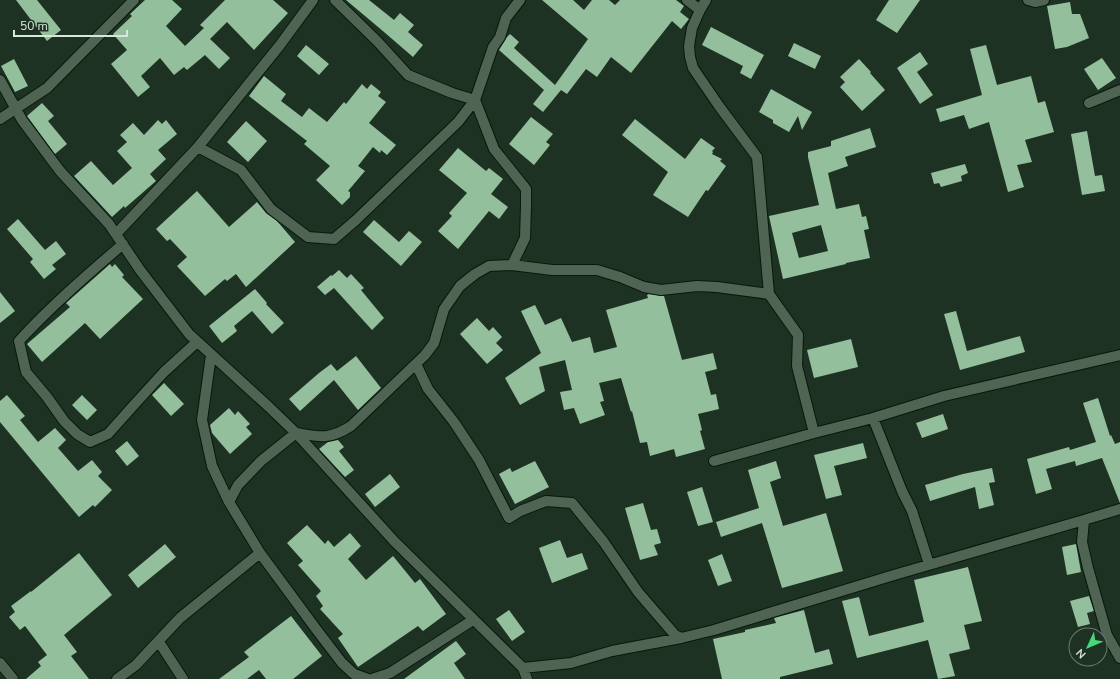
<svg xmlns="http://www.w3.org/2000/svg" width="1120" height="679" font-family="'Nunito Sans',sans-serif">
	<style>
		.building { fill: #94bf9d; fill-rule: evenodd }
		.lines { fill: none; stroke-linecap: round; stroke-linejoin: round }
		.minor-casing { stroke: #06190c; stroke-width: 12 }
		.minor { stroke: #4f6453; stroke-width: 10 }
	</style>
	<rect width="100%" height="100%" fill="#1e3223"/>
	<path class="building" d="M16,0H37L61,30L47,41Z
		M145,0H172L182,9L166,26L185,46L204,28L200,25L225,0H273L288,13L254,50L227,22L210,39L230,58L219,69L205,55L187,70L184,67L174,75L160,58L141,76L150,87L138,97L111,64L127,50L113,34L132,16L130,14Z
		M346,0H369L394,20L400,13L414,25L408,32L423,45L413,57L384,32Z
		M542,0H573L584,10L592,0H609L615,5L620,0H676L684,6L680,12L689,19L681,29L672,21L631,73L611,57L597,77L586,69L567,94L561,90L543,112L533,104L544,90L499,50L507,37L510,34L519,42L514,48L555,85L588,39Z
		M889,0H920L897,33L876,20Z
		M1070,2L1072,14H1080L1089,38L1067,47L1055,49L1047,6Z
		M711,27L764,55L751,79L740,73L743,66L702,45Z
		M794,43L821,56L815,69L788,56Z
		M306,45L329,64L319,75L297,56Z
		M986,45L997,85L1031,76L1038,103L1045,101L1054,132L1025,140L1032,162L1017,165L1024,187L1008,192L989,122L969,129L964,115L940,122L936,109L982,95L970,49Z
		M920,52L928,64L917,72L933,95L920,104L897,68Z
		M1102,58L1116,78L1098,90L1084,69Z
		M14,59L28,86L15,92L1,66Z
		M859,59L871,72L870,73L885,90L862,111L840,87L845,82L840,77Z
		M264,76L286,94L281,101L302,117L309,108L327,122L344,102L346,104L362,84L367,89L371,84L381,92L378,96L386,102L369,123L396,145L387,155L381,150L380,153L373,147L358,166L365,171L348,191L350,192V197L342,205L316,180L330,166L304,144L307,141L249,96Z
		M771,89L812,112L802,130L798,116L789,132L773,123V120L759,112Z
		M42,103L54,116L48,121L67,144L55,154L27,116Z
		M531,117L553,134L546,142L550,145L534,165L509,144Z
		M635,119L685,159L701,138L715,148L712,151L713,152L712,154L722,159L720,161L726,166L708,191L706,190L688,217L653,195L668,172L622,135Z
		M158,120L162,124L166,120L177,134L158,150L166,159L150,174L156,181L125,208L124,206L112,217L74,176L91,161L113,185L132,168L117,151L127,142L120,135L133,123L144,135Z
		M246,121L267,141L248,162L227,142Z
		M870,128L876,147L845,157L848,166L828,173L836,209L859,204L862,217L866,216L869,229L864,230L870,258L846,263V264L783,279L769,216L819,205L808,157V152L831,146V141ZM821,225L828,251L799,258L792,233Z
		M1087,131L1095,176L1102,175L1105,191L1082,195L1071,134Z
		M458,148L486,171L489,168L503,179L491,194L508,207L499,219L489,211L458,249L438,231L452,216L449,213L467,193L439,170Z
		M965,164L968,173L961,176L962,181L941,187L939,183L934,184L931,173Z
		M197,191L229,227L257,202L266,213L277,221L295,242L246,287L236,274L227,281L225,279L205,296L177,266L187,257L170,239L167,241L156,229Z
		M18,219L45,250L56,241L66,254L52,265L56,269L44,279L30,262L33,259L7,229Z
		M374,220L399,242L409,231L422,242L401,266L363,232Z
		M110,264L112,267L115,264L124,275L122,277L143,299L100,339L85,323L42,362L27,344L70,307L66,303Z
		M339,270L347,278L351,274L364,288L361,290L384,318L372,330L334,288L325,295L317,287L331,275L332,276Z
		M255,289L267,303L266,304L284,323L272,334L252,311L234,326L237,331L222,343L209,326Z
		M0,292L15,311L0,323Z
		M649,294L664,296L682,360L713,353L717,369L705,372L711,395L716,394L719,409L698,414L702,430L700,431L705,449L676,457L674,449L650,456L647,442L640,443L632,411L631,412L621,378L599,383L604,401L600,402L605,415L580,424L574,408L564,410L560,392L572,390L565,360L539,367L545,391L520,405L505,378L541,353L521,311L535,305L545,325L561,318L572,342L590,337L594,353L617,347L606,310L648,298L647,295Z
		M956,311L967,351L1020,336L1025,352L960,370L944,314Z
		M477,318L489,331L493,327L502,337L496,343L503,350L487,364L460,334Z
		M851,339L858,367L814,378L807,350Z
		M356,356L381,388L358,410L334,380L300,411L289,399L319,373L331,364L337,371Z
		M164,383L184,404L171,416L152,395Z
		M7,395L25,416L20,420L38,442L55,428L66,440L58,448L78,471L92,460L102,472L98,476L112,490L95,507L93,505L79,517L0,422V401Z
		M82,395L97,410L87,420L72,405Z
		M1098,398L1110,436L1111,435L1115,444L1120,442V503L1102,458L1076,466L1075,461L1046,469L1052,489L1036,494L1027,459L1069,447L1070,450L1096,442L1083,403Z
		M229,408L235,415L238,411L250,424L246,427L252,434L230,454L212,433L210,425Z
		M943,414L948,429L922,438L916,423Z
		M338,440L344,447L339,451L354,470L345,477L319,449L328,442Z
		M127,441L139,456L127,466L115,451Z
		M863,443L867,458L834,466L842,495L826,499L814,455Z
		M535,461L549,487L515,504L499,474L510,468L512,472Z
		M776,461L781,478L770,482L783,526L826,513L843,571L782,588L762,523L721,537L716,522L759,508L748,470Z
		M992,468L995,482L989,483L994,505L979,509L975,487L930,501L925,485L963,474Z
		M390,474L400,487L375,507L365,494Z
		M702,487L713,522L698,526L687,492Z
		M643,503L651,530L657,529L661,543L654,545L658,555L640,560L625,508Z
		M307,525L325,544L328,540L334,547L350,533L361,546L348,559L366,580L393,556L415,583L420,579L446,614L423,631L418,626L358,667L338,638L343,634L320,609L323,606L316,596L321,591L298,565L303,561L287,543Z
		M560,540L567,558L582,553L588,569L552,583L539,548Z
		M165,544L176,557L138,588L128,575Z
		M1076,544L1081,572L1067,575L1062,547Z
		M79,553L112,595L64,635L77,652L71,656L89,679H26L41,666L38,662L47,655L25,626L20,630L9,617L15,612L11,606L31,591V592Z
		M722,554L732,581L718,586L708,560Z
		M968,567L982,621L964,625L970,649L949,654L955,676L938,679L928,640L857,658L842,601L859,597L869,636L924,622L914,580Z
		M1089,596L1094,611L1087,613L1090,624L1078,627L1070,601Z
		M509,610L525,632L512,641L496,619Z
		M804,610L815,653L829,649L833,664L780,677V679H722L713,639L745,632V630L776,623L774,618Z
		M291,616L322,656L293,679H266L259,670L247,679H219L249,657L244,652Z
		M456,641L466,654L454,663L465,679H404Z"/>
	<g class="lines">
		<defs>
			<path id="minor" d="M687,0L700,10
				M706,0L700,10L692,28L689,46L690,57L693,68L719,106L757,157L769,294L798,335L797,366L814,433
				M1028,0L1035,2L1044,0
				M0,80L22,120L60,171L109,224L140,270L189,334L269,407L296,433L394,541L523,668L527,679
				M1089,103L1120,90
				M0,119L47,88L134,0
				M198,147L241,170L271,209L308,237L334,239L356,220L458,122L475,100L452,93L408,75L378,42L335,0
				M116,234L198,147L280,45L313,0
				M123,244C87,275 51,306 19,341L26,372L47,397L64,421L77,434L90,442L108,434L133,406L164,372L197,342
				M512,265L525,238L526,206V189L494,149L475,100L493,47L500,37L506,18L520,0
				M211,355L202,420L212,466L229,502
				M416,364L428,389L454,422L479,460L509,518L520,511L546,501L572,503L603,541L638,592L675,635L681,638
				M873,418L902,491L912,511L929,564
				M714,461L814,433L873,418L944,396L1120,355
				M1084,520L1082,542L1088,568L1107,635L1120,658
				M159,642L183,679
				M0,663L13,679
				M523,668L571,663L612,651L681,638L714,630L894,575L1084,520L1120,509
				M117,679L136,665L149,651L180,618L260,553
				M368,679L354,674L342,663L316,629L260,553L229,502L238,485L261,461L296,433C320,437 329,440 351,426L425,355L434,343L444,309L460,286L475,274L489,266L512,265L552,270H597L620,277L644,287L661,290L697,286L717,287L769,294
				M372,679L390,673L473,620"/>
		</defs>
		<use href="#minor" class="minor-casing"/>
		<use href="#minor" class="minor"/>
	</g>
	<g transform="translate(1088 647) rotate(226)"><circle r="19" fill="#1e3223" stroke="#697a6d"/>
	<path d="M0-3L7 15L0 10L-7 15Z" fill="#47d779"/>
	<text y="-6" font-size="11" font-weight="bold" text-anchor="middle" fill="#d9e6dc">N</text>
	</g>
	<path d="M14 30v6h113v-6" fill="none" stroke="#d9e6dc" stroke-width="2"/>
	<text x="20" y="30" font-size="12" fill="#d9e6dc" stroke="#1e3223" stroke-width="3" paint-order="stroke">50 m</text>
</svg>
